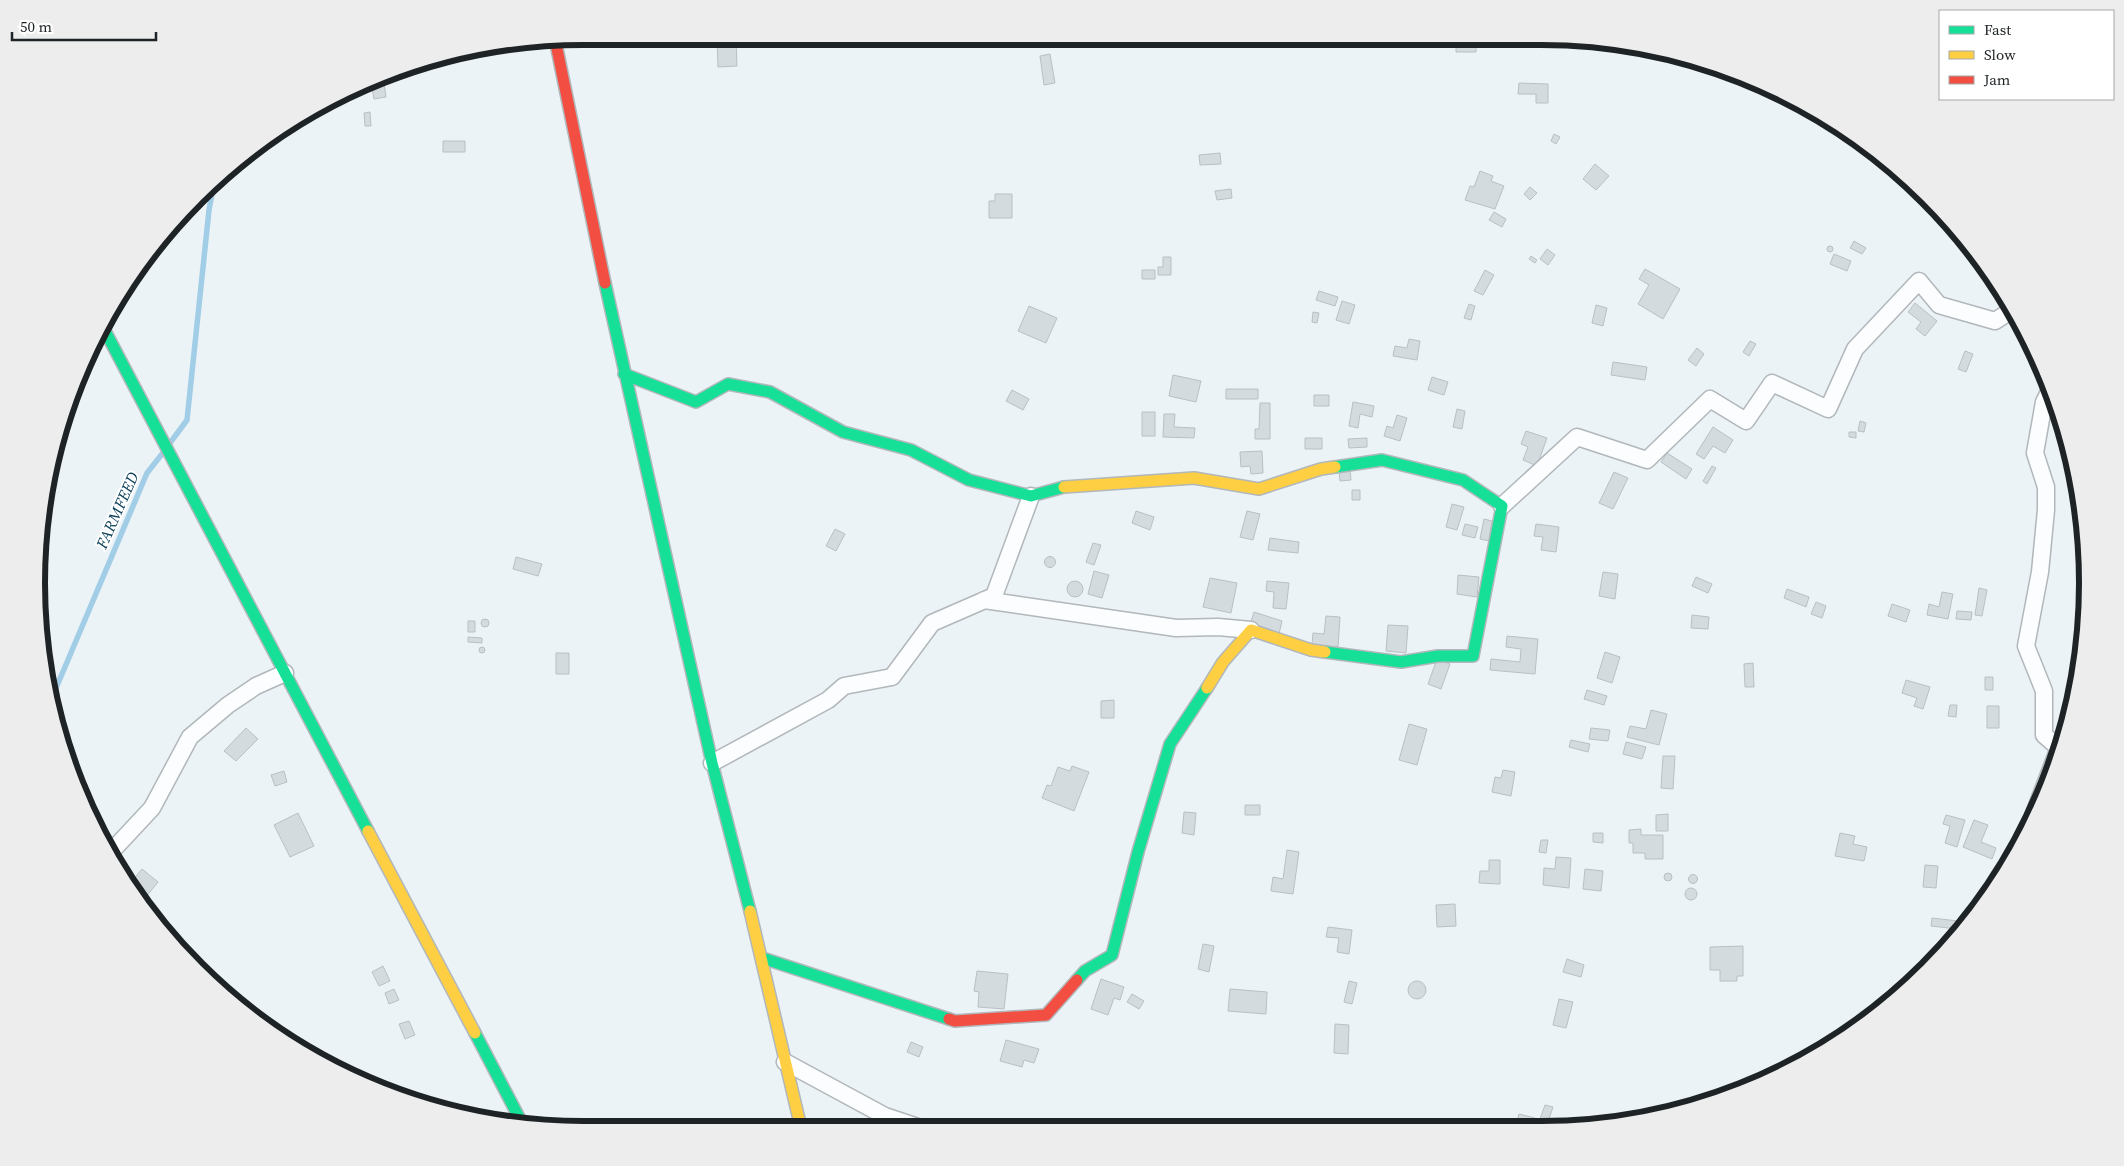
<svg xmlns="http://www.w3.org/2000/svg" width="2124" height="1166" font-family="'Source Serif 4',serif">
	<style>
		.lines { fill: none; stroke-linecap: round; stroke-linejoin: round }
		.stream { stroke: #a2cde6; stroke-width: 5.5 }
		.building { fill: #d4dbde; stroke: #babfc3 }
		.street-casing { stroke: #b1b7ba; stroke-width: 19 }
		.fast-casing { stroke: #b1b7ba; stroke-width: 14 }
		.slow-casing { stroke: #b1b7ba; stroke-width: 14 }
		.jam-casing { stroke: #b1b7ba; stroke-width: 14 }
		.street { stroke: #fcfdfe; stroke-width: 16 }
		.fast { stroke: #16e098; stroke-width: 11 }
		.slow { stroke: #ffcf43; stroke-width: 11 }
		.jam { stroke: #f24e42; stroke-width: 11 }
		.labels { text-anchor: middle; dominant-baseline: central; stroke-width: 4; stroke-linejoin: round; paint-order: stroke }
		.water-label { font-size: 16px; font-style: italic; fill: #13445c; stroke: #fff }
		.rim { fill: none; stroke: #1e2326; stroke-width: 6 }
	</style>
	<rect width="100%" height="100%" fill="#ebf3f7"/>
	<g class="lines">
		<path class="stream" d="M170,443L187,420L209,210L214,183
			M51,700L147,473L162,454"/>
	</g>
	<path class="building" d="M1465,37H1476V52H1456V43H1465Z
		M736,39L737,66L718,67L717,40Z
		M1050,54L1055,83L1044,85L1040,56Z
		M383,76L386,97L374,99L371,82Z
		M1519,83L1548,84V103H1536V94H1518Z
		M370,112L371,126H365L364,113Z
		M1554,134L1560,137L1556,144L1551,141Z
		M443,141H465V152H443Z
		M1220,153L1221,164L1200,165L1199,155Z
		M1595,164L1609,176L1596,190L1583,179Z
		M1480,171L1493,176L1491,181L1504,186L1495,209L1465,200L1470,186L1474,187Z
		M1530,187L1537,193L1530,200L1524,194Z
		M1231,189L1232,198L1217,200L1215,191Z
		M995,194H1012V218H989V201H995Z
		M1494,212L1506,219L1502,227L1489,220Z
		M1854,241L1866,248L1862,254L1850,248Z
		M1827 249a3 3 0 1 1 6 0a3 3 0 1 1-6 0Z
		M1547,249L1555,255L1548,265L1540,259Z
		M1834,254L1851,261L1847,271L1830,264Z
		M1531,256L1537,260L1535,263L1529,259Z
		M1163,257H1171V275H1158V267H1163Z
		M1645,269L1680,289L1663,319L1638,304L1649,285L1639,279Z
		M1142,270H1155V279H1142Z
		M1485,270L1494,275L1483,295L1474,291Z
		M1319,291L1338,297L1335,306L1316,300Z
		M1342,301L1355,305L1349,324L1336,320Z
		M1915,303L1937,321L1925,336L1916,329L1921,322L1908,312Z
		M1469,304L1475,306L1471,320L1464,318Z
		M1596,305L1607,308L1603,326L1592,323Z
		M1029,306L1057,318L1046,343L1018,331Z
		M1313,312L1319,313L1317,323L1312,322Z
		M1409,339L1420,341L1417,360L1393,356L1395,346L1407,348Z
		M1750,341L1756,344L1749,356L1743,352Z
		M1697,348L1704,354L1696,366L1688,360Z
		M1965,351L1973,354L1966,372L1958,369Z
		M1613,362L1647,367L1645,380L1611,375Z
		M1173,375L1201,381L1196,402L1169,396Z
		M1432,377L1448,382L1444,395L1428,390Z
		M1226,389H1258V399H1226Z
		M1012,390L1029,399L1023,410L1006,401Z
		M1314,395H1329V406H1314Z
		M1353,402L1374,406L1372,417L1360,414L1358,428L1349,426Z
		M1260,403H1270V439H1255V429H1259Z
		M1457,409L1465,411L1462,429L1453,427Z
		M1142,412H1155V436H1142Z
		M1164,414H1175L1174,427L1195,428L1194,438L1163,437Z
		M1397,415L1407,418L1400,441L1384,436L1387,426L1393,428Z
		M1860,421L1866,423L1864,432L1858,431Z
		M1713,427L1733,440L1725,453L1713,446L1704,459L1696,454Z
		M1526,431L1547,438L1537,466L1523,460L1528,447L1521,444Z
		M1849,432H1856V438L1849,437Z
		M1305,438H1322V449H1305Z
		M1367,438V447L1349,448L1348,439Z
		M1262,451L1263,473L1251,474L1250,466L1241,467L1240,452Z
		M1667,453L1692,469L1686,479L1661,462Z
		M1712,466L1716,468L1707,484L1703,481Z
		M1339,470H1350L1351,480L1340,481Z
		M1614,472L1628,478L1613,509L1599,503Z
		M1352,490H1360V500H1352Z
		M1452,504L1464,507L1457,530L1446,527Z
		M1136,511L1154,517L1150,530L1132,523Z
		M1247,511L1260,514L1253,540L1240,537Z
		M1484,519L1492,521L1489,541L1480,539Z
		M1465,524L1478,527L1475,538L1462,535Z
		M1536,524L1559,527L1556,552L1541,550L1543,537L1534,536Z
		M835,529L845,534L836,551L826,546Z
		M1270,538L1299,542L1298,553L1268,550Z
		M1093,543L1101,545L1094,565L1086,562Z
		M1044.5 562a5.5 5.5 0 1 1 11 0a5.5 5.5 0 1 1-11 0Z
		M516,557L542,564L538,576L513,569Z
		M1094,571L1109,575L1102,598L1088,594Z
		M1603,572L1618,574L1615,599L1599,596Z
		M1458,575L1479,577L1477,597L1457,594Z
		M1696,577L1712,584L1708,593L1692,586Z
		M1210,578L1237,583L1231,613L1203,607Z
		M1067 589a8 8 0 1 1 16 0a8 8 0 1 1-16 0Z
		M1267,581L1289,583L1286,609L1273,608L1274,592L1266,591Z
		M1979,588L1987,590L1982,616L1975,615Z
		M1787,589L1809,597L1806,607L1784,598Z
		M1942,592L1953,594L1948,619L1927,615L1929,604L1939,607Z
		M1816,602L1826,606L1822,618L1811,614Z
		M1892,604L1910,610L1906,622L1888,616Z
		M1957,611L1972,612L1971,620L1956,619Z
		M1254,612L1282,621L1279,634L1250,625Z
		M1692,615L1709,617L1708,629L1691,628Z
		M1326,616L1340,617L1338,647L1312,645L1313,633L1324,634Z
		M481 623a4 4 0 1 1 8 0a4 4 0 1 1-8 0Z
		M468,621H475V632H468Z
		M1388,625L1408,626L1406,653L1386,651Z
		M1507,636L1538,639L1535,674L1490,670L1491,659L1520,662L1521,649L1506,647Z
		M468,637L482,638V643L468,642Z
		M479 650a3 3 0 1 1 6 0a3 3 0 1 1-6 0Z
		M1605,652L1620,657L1612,683L1597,678Z
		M556,653H569V674H556Z
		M1437,659L1450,664L1441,689L1428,684Z
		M1753,663L1754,687H1745L1744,664Z
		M1985,677H1993V690H1985Z
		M1906,680L1930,687L1923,709L1914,706L1917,698L1902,693Z
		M1587,690L1607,696L1604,705L1584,699Z
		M1114,700V718H1101V701Z
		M1950,705H1957L1956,717L1948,716Z
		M1987,706H1999V728H1987Z
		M1651,710L1667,714L1659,745L1627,737L1630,726L1646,729Z
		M1409,724L1427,729L1417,765L1399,760Z
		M246,728L258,739L236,761L224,751Z
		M1591,728L1610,730L1608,741L1589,739Z
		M1571,740L1590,744L1588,752L1569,747Z
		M1626,742L1646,747L1642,759L1623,754Z
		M1663,756H1675L1673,789L1661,788Z
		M1072,766L1089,772L1074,811L1042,798L1047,785L1051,786L1058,767L1070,771Z
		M1503,770L1515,772L1511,796L1492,792L1495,777L1501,778Z
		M284,771L287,782L275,786L271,775Z
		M1245,805H1260V815H1245Z
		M1184,812L1196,813L1194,835L1182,833Z
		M298,813L314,846L290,857L274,825Z
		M1668,814V831H1656V815Z
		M1946,815L1965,820L1957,847L1945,843L1950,826L1943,824Z
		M1974,820L1988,825L1981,842L1996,848L1992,859L1963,847Z
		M1641,829V835H1663V859H1645V853H1633V843H1629V830Z
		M1593,833H1603V843L1593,842Z
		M1840,833L1855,836L1853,844L1867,847L1864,861L1835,856Z
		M1541,840H1548L1546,853L1539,852Z
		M1287,850L1299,852L1293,894L1271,891L1273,877L1283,879Z
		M1556,857L1571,858L1569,888L1543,885L1544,868L1555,869Z
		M1489,860H1500V884L1479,883L1480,871H1489Z
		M1925,865L1938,866L1936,888L1923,887Z
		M142,869L158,882L141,903L128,886Z
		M1585,869L1603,871L1601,891L1583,889Z
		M1664 877a4 4 0 1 1 8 0a4 4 0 1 1-8 0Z
		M1688.5 879a4.5 4.5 0 1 1 9 0a4.5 4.5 0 1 1-9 0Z
		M1685 894a6 6 0 1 1 12 0a6 6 0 1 1-12 0Z
		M1455,904L1456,926L1437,927L1436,905Z
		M1932,918L1958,921L1957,929L1931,926Z
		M1328,927L1352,930L1349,954L1337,952L1339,938L1326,937Z
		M1203,944L1214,946L1209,972L1198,969Z
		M1743,946V976H1737V981H1720V970H1710V947Z
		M1567,959L1584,965L1581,977L1563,972Z
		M383,966L390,981L379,986L372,972Z
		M977,971L1008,974L1004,1009L978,1007L979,992L974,991Z
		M1101,979L1124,987L1120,1000L1114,998L1108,1015L1091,1009Z
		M1408 990a9 9 0 1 1 18 0a9 9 0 1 1-18 0Z
		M1349,981L1357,983L1352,1004L1344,1002Z
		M394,989L399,1000L389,1004L385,993Z
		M1230,989L1267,992L1266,1014L1228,1011Z
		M1132,994L1144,1001L1139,1009L1127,1002Z
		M1559,999L1573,1002L1566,1028L1553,1025Z
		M409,1021L415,1035L405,1039L399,1024Z
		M1335,1024L1349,1025L1348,1054L1334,1053Z
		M1006,1040L1039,1049L1034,1063L1024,1060L1022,1067L1000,1061Z
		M911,1042L923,1047L919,1057L907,1052Z
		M1545,1105L1553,1107L1548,1122L1540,1119Z
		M1519,1114L1535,1118L1533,1125L1517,1122Z"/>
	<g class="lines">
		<defs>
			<path id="street" d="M1502,506L1577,437L1647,460L1710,399L1746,421L1772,383L1828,409L1855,349L1919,281L1939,305L1995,321L2012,310
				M984,600L1176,628L1218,627L1251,630
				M712,763L828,700L844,686L892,677L932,623L994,596L1031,496
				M2032,819L2059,748L2044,735V691L2026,646L2040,572L2046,510V487L2035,453L2044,402L2050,390
				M110,853L152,808L190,737L228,705L256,686L285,673
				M785,1062L885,1116L918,1127"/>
			<path id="fast" d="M605,283L712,763L750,911
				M103,327L368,831
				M624,374L696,402L728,384L770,392L843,432L911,450L969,480L1031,496L1064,487
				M1325,652L1401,662L1438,656H1473L1502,506L1463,480L1382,460L1335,467
				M762,958L949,1019
				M1077,980L1085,971L1112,955L1138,852L1170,744L1207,688
				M475,1033L523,1125"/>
			<path id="slow" d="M1064,487L1194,478L1259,489L1321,469L1335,467
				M1207,688L1223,662L1251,630L1311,650L1325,652
				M368,831L475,1033
				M750,911L801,1128"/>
			<path id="jam" d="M555,39L605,283
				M949,1019L955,1021L1046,1015L1077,980"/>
		</defs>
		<use href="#street" class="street-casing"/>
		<use href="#fast" class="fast-casing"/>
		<use href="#slow" class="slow-casing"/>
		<use href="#jam" class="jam-casing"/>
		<use href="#street" class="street"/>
		<use href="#fast" class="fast"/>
		<use href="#slow" class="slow"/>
		<use href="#jam" class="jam"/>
	</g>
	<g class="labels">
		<g class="water-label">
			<text transform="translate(117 510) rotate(-66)">FARMFEED</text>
		</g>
	</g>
	<path d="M0 0H2124V1166H0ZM583 45H1541A538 538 0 0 1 2079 583V583A538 538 0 0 1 1541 1121H583A538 538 0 0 1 45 583V583A538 538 0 0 1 583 45Z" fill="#ededee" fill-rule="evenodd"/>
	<path class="rim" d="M583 45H1541A538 538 0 0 1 2079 583V583A538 538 0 0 1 1541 1121H583A538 538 0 0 1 45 583V583A538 538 0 0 1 583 45Z"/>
	<rect x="1939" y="10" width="175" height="90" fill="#ffffff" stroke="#a5a7a8"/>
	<rect x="1949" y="26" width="25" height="8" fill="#16e098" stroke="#a5a7a8"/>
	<text x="1984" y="35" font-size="15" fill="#1e2326">Fast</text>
	<rect x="1949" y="51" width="25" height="8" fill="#ffcf43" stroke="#a5a7a8"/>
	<text x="1984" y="60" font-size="15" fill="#1e2326">Slow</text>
	<rect x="1949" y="76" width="25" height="8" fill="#f24e42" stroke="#a5a7a8"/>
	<text x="1984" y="85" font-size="15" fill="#1e2326">Jam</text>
	<path d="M12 32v8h144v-8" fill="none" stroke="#1e2326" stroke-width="2.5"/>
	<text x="20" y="32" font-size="15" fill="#1e2326" stroke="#ffffff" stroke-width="4" paint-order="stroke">50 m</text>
</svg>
